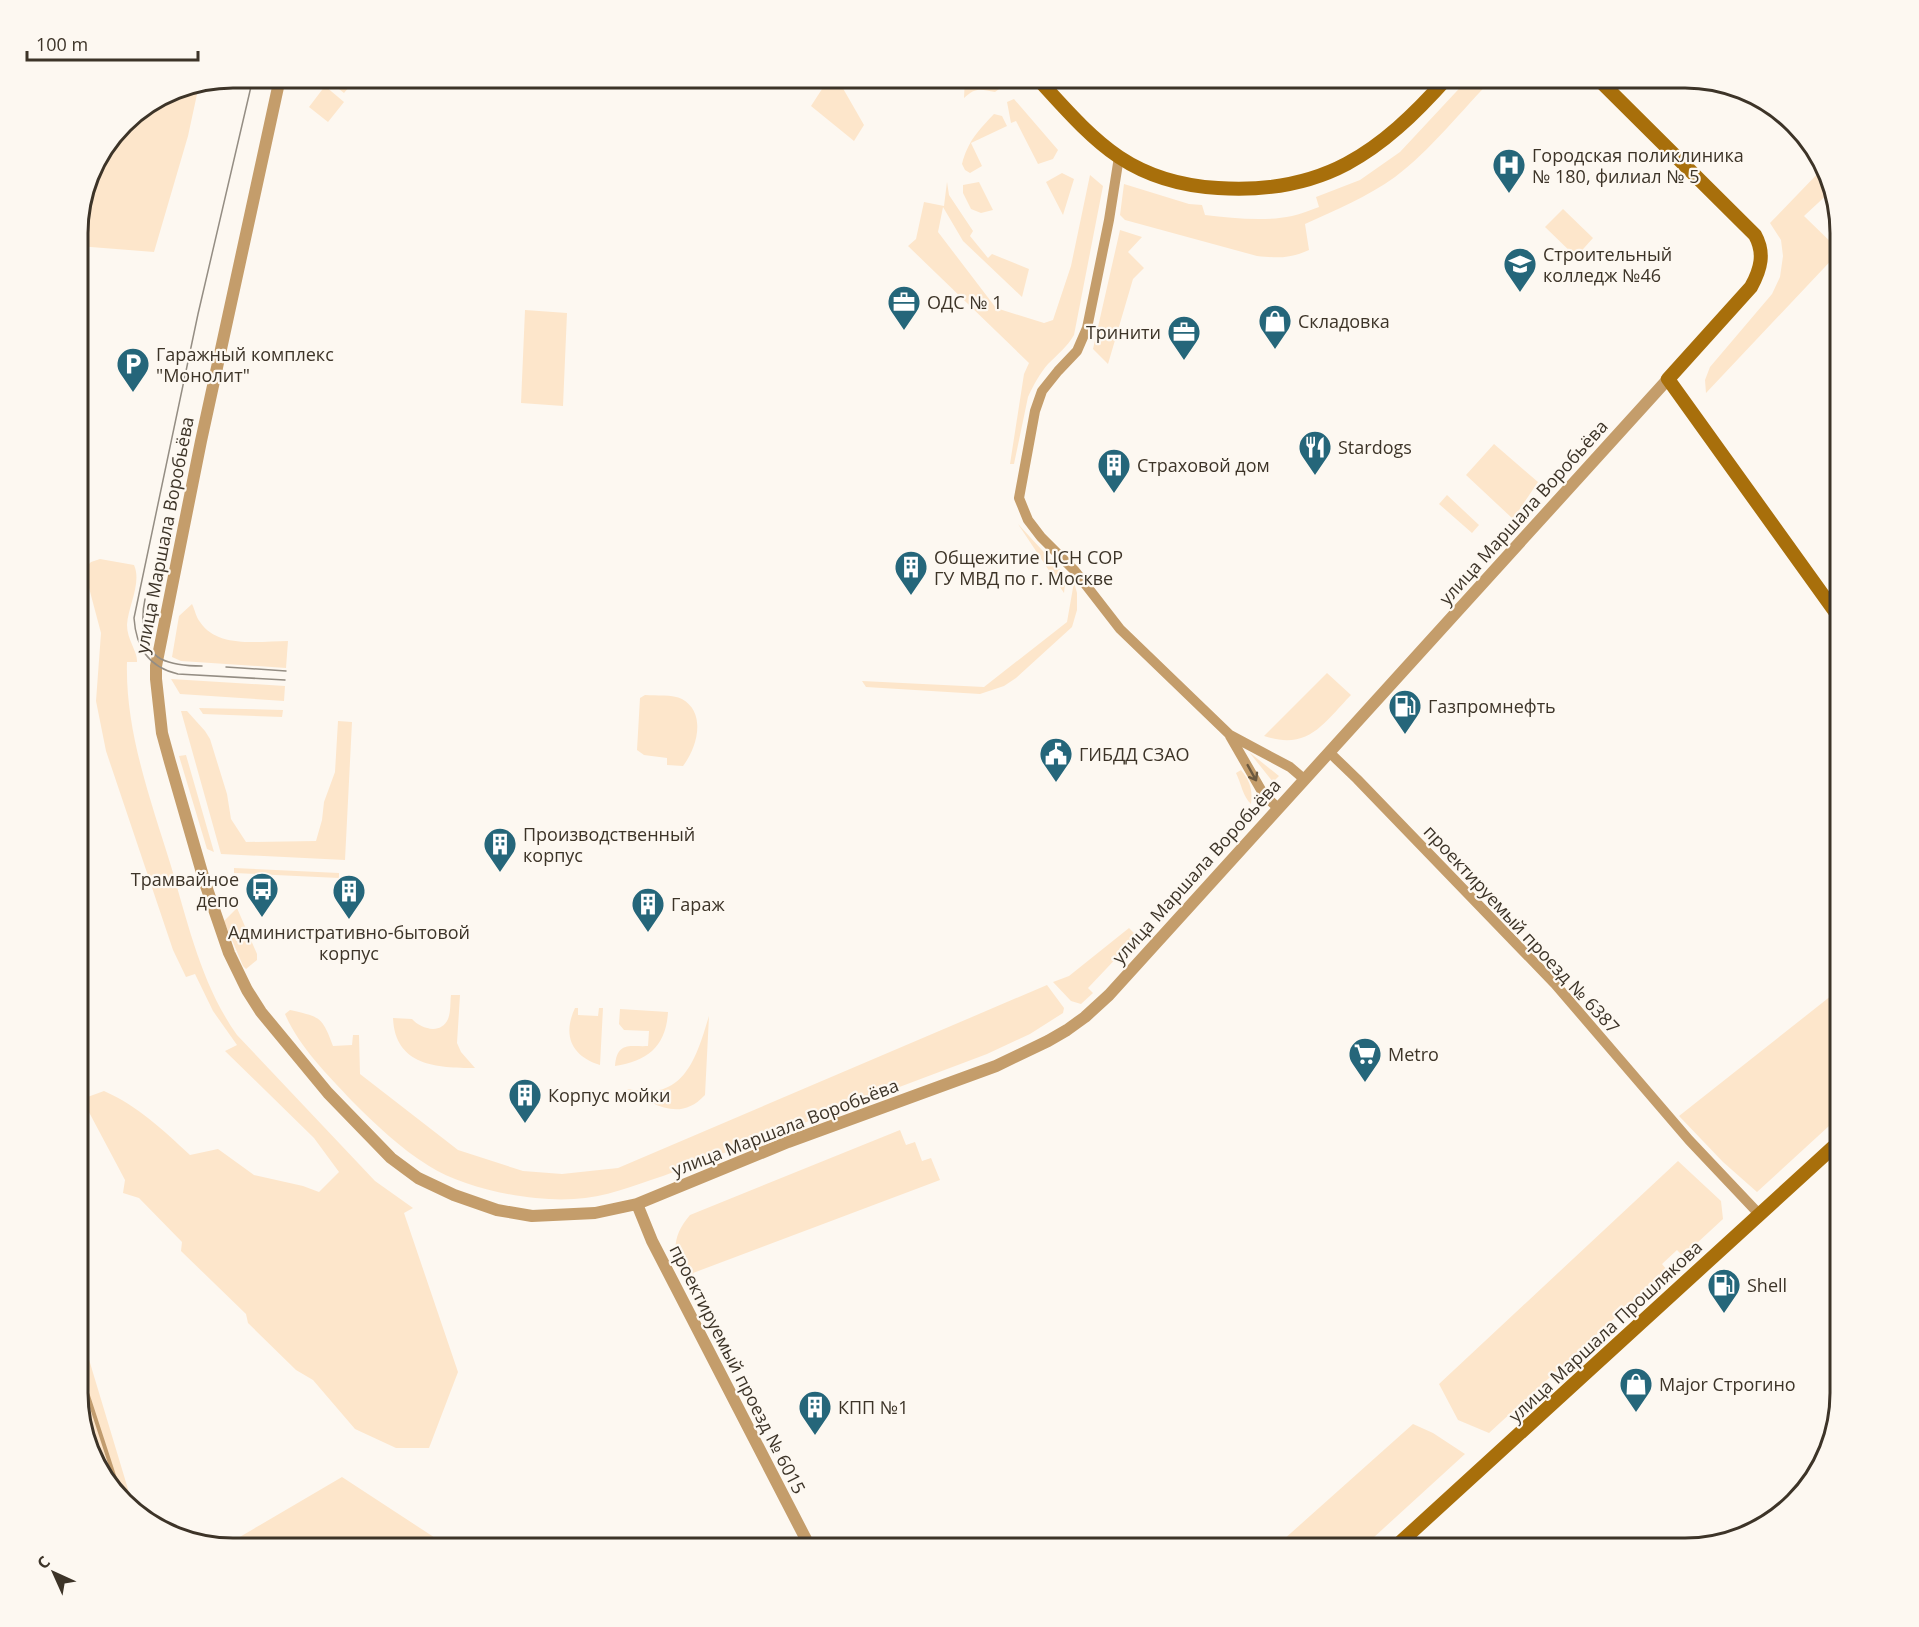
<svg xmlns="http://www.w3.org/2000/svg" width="1919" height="1627" font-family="'Open Sans',sans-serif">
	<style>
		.green { fill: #fde6cb }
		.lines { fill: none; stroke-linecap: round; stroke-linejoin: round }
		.stream { stroke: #c19c6e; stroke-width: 4 }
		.minor { stroke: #c49d6b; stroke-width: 10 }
		.tertiary { stroke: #c49d6b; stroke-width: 12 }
		.secondary { stroke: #a86f0b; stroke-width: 14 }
		.tram { stroke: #948d83; stroke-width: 1.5 }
		.oneway { stroke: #6c593f }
		.labels { text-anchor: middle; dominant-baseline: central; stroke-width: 4.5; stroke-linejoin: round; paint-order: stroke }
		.poi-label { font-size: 18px; fill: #3d3428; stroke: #fdf8f1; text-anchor: start }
		.street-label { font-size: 18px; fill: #3d3428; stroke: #fdf8f1 }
		.rim { fill: none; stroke: #3d3428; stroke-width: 3 }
	</style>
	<rect width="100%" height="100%" fill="#fdf8f1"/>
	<path class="green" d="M331,78H355L356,79L344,93L329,81Z
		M833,78H837L864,125L854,141L811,106L824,86Z
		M965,78H1002L1006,84L995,92C981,89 975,87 964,98Z
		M1469,78H1493C1463,109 1429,152 1395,177C1367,197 1336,210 1305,224L1309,250C1289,259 1278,258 1257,256L1125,220L1120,215L1124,184L1189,204L1202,205L1205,215C1233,218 1263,222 1292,216C1301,214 1310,210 1319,207L1316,197L1360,180L1400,152Z
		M199,85L188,136L154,252L78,246V223L94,165L131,117L174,90Z
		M325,86L344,102L328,122L309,107Z
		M1014,99L1058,150L1053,159L1038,164L1016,121L1011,123L1007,102Z
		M994,114L1002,116L1007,126L971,143L982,166L970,173L965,170L962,164C968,141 978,131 994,114Z
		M1824,167L1829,174L1832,190L1804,216L1840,251L1706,393L1705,380L1710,367L1772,294L1780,277L1783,256L1781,240L1770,223Z
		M1062,173L1074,179L1063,215L1046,182Z
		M1090,175L1103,186L1074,335C1067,347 1058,354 1048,364C1040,373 1033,386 1028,397L1014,464H1010L1024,374L1029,363L908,246L916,239L924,202L944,206L947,182L949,195L973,231L970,236L988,258L992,254L1029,269L1022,297L963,241L943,207L938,232L996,308L1044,323L1053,320L1071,266Z
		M979,182L993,210L981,213L971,209L963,193V185Z
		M1563,209L1593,238L1576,257L1545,227Z
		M1120,230L1142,237L1128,252L1144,268L1133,279L1108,364L1093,349Z
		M525,310L567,313L563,406L521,403Z
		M1494,444L1538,482L1513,519L1466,475Z
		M1447,495L1479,525L1472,533L1439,504Z
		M1018,524L1066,576L1064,593Z
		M100,559L134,565C142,583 128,606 127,625C127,640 138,652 137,662H127C125,731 151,801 171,866C188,924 202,986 237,1035L375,1181L413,1208L404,1213L458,1372L429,1448H396L355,1429L313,1380L296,1370L248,1323L246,1314L181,1251L182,1242L139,1198L123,1193L125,1180L82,1099L104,1091C138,1106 163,1130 190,1155L218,1149L254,1175L303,1186L319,1192L339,1172L314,1138L225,1051L237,1045L213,1011L195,974L186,977L173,950L106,751L96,701L101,633L84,569L91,562Z
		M1074,582L1077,593V610L1072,627L1016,678L1004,686L980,694L866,687L862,681L984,687L1067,622Z
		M192,604C195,610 196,617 200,622C218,649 260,641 288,641L286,668L181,661L172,657L179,616Z
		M1327,673L1351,695C1323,724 1308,751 1264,736Z
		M171,679L285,686L284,701L180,694Z
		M645,695C655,696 673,694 682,699C707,713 697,748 683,766L667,765V758L644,755L637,750L640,698Z
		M199,708L283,710L282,717L203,714Z
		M181,711H187L205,731L210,739L227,794L231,819L246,842L316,841L322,820L324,802L335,772L338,721L352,722L345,860L221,854Z
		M1249,752L1279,776L1273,782Z
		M186,755L214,852L207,849L179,756Z
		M1241,770C1250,781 1253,790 1251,804C1243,797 1241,783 1236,773Z
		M234,868L339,873V878L234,873Z
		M237,908L257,954V960L246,969L243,966L224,921Z
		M1129,928L1142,941L1134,951L1124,950L1088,988L1093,993L1081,1004L1071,1001L1053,982L1069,976Z
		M1047,985L1064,1008L1063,1013L1030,1034L987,1054L663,1176C635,1185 604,1198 574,1199C532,1202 465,1189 429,1166C400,1148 376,1125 352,1101C328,1075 299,1047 285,1014L290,1010C320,1017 322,1016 333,1046L352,1045L353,1035H359L360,1074L458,1150L523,1171L562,1174L618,1168Z
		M1841,988V1115L1757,1192L1723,1162L1679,1116Z
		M451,995H460L457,1043L461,1052L475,1068C437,1068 395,1066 393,1018L412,1019C421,1029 441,1035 448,1019C451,1012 450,1002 451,995Z
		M575,1008H578V1015L598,1016L599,1008H603L600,1065C572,1056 562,1036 575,1008Z
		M620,1009L668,1012C666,1046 648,1061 615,1066C617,1041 630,1047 648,1046L649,1031L624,1030L619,1024Z
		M709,1016L705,1095C679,1123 654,1104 627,1089C635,1090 643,1092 650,1091C689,1091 700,1045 709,1016Z
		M900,1130L906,1145L915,1142L922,1161L931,1158L940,1180L693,1273L698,1284L690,1288C675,1260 667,1242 690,1215Z
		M1678,1161L1721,1201L1723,1219L1683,1256L1677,1250L1662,1264L1667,1270L1489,1433L1458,1420L1439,1384Z
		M78,1323L134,1509L150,1515L152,1521L131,1510L103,1474L78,1401Z
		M1413,1424L1433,1433L1465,1454L1361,1549H1273Z
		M342,1477L449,1547L450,1549H242L238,1538Z"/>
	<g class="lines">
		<path class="stream" d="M78,1365L121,1497"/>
		<path class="minor" d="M1119,157L1109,220L1087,328L1077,351L1058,371L1042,391L1035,411L1019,498L1028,520L1041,537L1075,571L1120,629L1230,735L1290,767L1304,779
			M1230,736L1264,795L1278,808
			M1329,752L1357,779L1555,984L1689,1140L1759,1214"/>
		<path class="tertiary" d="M280,78L201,441L156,666V679L162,733L170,762L205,883L229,953L247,990L261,1012L328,1093L391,1158L418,1178L454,1195L497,1210L532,1216L595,1213L637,1204L788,1142L996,1066L1048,1041L1067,1030L1085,1017L1109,995L1668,379
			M637,1204L652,1241L811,1549"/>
		<path class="secondary" d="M1037,78C1062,105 1088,136 1119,157C1149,177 1183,186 1218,188C1323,195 1380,153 1447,78
			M1597,78L1755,235C1765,253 1761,269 1751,287L1668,379L1841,620
			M1393,1549L1841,1140"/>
		<path class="tram" d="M253,78L198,314L134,618C136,647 148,667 178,674L285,680
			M145,599C141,618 141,648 161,659C173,665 189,666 202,666
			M226,667L286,671"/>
	</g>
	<defs><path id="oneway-shaft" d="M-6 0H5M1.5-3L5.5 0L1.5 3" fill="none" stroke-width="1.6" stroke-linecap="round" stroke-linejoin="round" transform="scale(1.5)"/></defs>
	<use class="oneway" href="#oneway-shaft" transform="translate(1252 773) rotate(61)"/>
	<defs>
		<symbol id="hospital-pin" viewBox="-11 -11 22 30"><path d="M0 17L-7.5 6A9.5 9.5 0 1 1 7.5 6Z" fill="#25667a" stroke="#fdf8f1"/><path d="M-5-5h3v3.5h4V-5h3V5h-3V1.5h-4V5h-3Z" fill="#fff"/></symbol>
		<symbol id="university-pin" viewBox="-11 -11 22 30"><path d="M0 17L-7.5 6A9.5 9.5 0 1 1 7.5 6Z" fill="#25667a" stroke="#fdf8f1"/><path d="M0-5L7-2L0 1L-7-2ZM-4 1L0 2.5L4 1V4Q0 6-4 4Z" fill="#fff"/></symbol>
		<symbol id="office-pin" viewBox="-11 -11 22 30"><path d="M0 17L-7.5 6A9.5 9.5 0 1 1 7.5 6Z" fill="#25667a" stroke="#fdf8f1"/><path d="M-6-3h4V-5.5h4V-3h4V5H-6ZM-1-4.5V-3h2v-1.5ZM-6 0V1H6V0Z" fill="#fff"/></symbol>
		<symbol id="shop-pin" viewBox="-11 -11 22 30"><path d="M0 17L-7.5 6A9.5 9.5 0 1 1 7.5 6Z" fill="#25667a" stroke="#fdf8f1"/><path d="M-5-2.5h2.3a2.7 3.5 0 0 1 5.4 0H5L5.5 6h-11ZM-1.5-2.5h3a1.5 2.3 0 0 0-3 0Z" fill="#fff"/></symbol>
		<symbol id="parking-pin" viewBox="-11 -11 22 30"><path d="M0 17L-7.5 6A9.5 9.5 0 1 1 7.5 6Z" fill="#25667a" stroke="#fdf8f1"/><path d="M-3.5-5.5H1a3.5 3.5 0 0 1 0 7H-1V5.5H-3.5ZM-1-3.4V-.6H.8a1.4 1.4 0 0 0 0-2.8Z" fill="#fff"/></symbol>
		<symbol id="restaurant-pin" viewBox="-11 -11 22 30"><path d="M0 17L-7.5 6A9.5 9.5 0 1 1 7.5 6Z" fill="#25667a" stroke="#fdf8f1"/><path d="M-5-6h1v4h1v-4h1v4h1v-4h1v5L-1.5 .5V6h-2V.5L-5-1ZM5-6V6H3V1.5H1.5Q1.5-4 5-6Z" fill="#fff"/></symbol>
		<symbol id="building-pin" viewBox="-11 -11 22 30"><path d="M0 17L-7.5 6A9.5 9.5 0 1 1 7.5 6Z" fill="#25667a" stroke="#fdf8f1"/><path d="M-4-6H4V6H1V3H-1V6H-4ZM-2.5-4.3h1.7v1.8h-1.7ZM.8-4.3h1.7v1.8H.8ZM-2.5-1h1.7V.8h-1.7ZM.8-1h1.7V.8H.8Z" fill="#fff"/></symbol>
		<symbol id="fuel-pin" viewBox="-11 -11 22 30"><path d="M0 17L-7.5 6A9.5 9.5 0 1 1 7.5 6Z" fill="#25667a" stroke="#fdf8f1"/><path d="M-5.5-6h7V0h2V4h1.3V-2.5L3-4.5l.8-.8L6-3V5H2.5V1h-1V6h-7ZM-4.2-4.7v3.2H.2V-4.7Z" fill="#fff"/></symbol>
		<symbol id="civic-pin" viewBox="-11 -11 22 30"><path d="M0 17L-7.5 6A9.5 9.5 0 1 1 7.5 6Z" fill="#25667a" stroke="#fdf8f1"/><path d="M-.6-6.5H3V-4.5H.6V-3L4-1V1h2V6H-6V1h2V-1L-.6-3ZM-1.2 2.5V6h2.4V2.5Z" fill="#fff"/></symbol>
		<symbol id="bus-pin" viewBox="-11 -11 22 30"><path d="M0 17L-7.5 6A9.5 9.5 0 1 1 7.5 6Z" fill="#25667a" stroke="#fdf8f1"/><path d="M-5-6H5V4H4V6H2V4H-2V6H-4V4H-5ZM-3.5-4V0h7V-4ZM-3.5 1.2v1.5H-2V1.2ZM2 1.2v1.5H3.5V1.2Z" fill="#fff"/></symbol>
		<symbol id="supermarket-pin" viewBox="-11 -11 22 30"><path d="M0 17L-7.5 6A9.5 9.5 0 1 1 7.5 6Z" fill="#25667a" stroke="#fdf8f1"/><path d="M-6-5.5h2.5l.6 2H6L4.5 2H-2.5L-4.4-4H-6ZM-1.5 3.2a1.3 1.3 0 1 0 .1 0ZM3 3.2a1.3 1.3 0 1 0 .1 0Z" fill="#fff"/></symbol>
	</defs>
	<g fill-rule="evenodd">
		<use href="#hospital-pin" x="1490" y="146" width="38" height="52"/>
		<use href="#university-pin" x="1501" y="245" width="38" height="52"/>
		<use href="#office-pin" x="885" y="283" width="38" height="52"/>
		<use href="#shop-pin" x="1256" y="302" width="38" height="52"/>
		<use href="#office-pin" x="1165" y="313" width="38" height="52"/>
		<use href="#parking-pin" x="114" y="345" width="38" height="52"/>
		<use href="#restaurant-pin" x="1296" y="428" width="38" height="52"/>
		<use href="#building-pin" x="1095" y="446" width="38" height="52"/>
		<use href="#building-pin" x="892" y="548" width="38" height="52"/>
		<use href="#fuel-pin" x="1386" y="687" width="38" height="52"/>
		<use href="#civic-pin" x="1037" y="735" width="38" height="52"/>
		<use href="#building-pin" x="481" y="825" width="38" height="52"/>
		<use href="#bus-pin" x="243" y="870" width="38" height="52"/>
		<use href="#building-pin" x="330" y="872" width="38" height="52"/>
		<use href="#building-pin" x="629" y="885" width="38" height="52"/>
		<use href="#supermarket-pin" x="1346" y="1035" width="38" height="52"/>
		<use href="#building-pin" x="506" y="1076" width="38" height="52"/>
		<use href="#fuel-pin" x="1705" y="1266" width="38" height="52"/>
		<use href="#shop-pin" x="1617" y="1365" width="38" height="52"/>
		<use href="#building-pin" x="796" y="1388" width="38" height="52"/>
	</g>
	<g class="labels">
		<g class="poi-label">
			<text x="1532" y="155">Городская поликлиника<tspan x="1532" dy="21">№ 180, филиал № 5</tspan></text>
			<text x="1543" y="254">Строительный<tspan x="1543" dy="21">колледж №46</tspan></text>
			<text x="927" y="302">ОДС № 1</text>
			<text x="1298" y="321">Складовка</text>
			<text x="1161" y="332" text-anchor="end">Тринити</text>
			<text x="156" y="354">Гаражный комплекс<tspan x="156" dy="21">"Монолит"</tspan></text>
			<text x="1338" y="447">Stardogs</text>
			<text x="1137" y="465">Страховой дом</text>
			<text x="934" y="557">Общежитие ЦСН СОР<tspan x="934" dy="21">ГУ МВД по г. Москве</tspan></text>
			<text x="1428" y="706">Газпромнефть</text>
			<text x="1079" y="754">ГИБДД СЗАО</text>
			<text x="523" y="834">Производственный<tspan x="523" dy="21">корпус</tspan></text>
			<text x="239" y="879" text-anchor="end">Трамвайное<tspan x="239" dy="21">депо</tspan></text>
			<text x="671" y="904">Гараж</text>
			<text x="349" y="932" text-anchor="middle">Административно-бытовой<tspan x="349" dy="21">корпус</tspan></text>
			<text x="1388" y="1054">Metro</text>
			<text x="548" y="1095">Корпус мойки</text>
			<text x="1747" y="1285">Shell</text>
			<text x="1659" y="1384">Major Строгино</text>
			<text x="838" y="1407">КПП №1</text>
		</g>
		<g class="street-label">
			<text transform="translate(1523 512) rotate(-48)">улица Маршала Воробьёва</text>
			<text transform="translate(164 535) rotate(-79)">улица Маршала Воробьёва</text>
			<text transform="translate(1196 871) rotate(-48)">улица Маршала Воробьёва</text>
			<text transform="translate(1522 929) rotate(47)">проектируемый проезд № 6387</text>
			<text transform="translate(785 1127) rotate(-21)">улица Маршала Воробьёва</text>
			<text transform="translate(1605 1331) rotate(-43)">улица Маршала Прошлякова</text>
			<text transform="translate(738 1369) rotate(63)">проектируемый проезд № 6015</text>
		</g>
	</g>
	<path d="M0 0H1919V1627H0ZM233 88H1685A145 145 0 0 1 1830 233V1393A145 145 0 0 1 1685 1538H233A145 145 0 0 1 88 1393V233A145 145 0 0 1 233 88Z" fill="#fdf8f1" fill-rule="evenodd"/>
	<path class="rim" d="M233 88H1685A145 145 0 0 1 1830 233V1393A145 145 0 0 1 1685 1538H233A145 145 0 0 1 88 1393V233A145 145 0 0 1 233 88Z"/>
	<g transform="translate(54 1573) rotate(315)" stroke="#fdf8f1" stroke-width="4.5" paint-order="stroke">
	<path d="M0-4.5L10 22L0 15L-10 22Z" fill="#3d3428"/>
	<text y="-9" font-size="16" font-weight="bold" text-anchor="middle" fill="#3d3428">С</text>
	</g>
	<path d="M27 51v9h171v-9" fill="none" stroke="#3d3428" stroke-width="3"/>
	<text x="36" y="51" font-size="18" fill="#3d3428" stroke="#fdf8f1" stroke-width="4.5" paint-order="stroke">100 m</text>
</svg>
